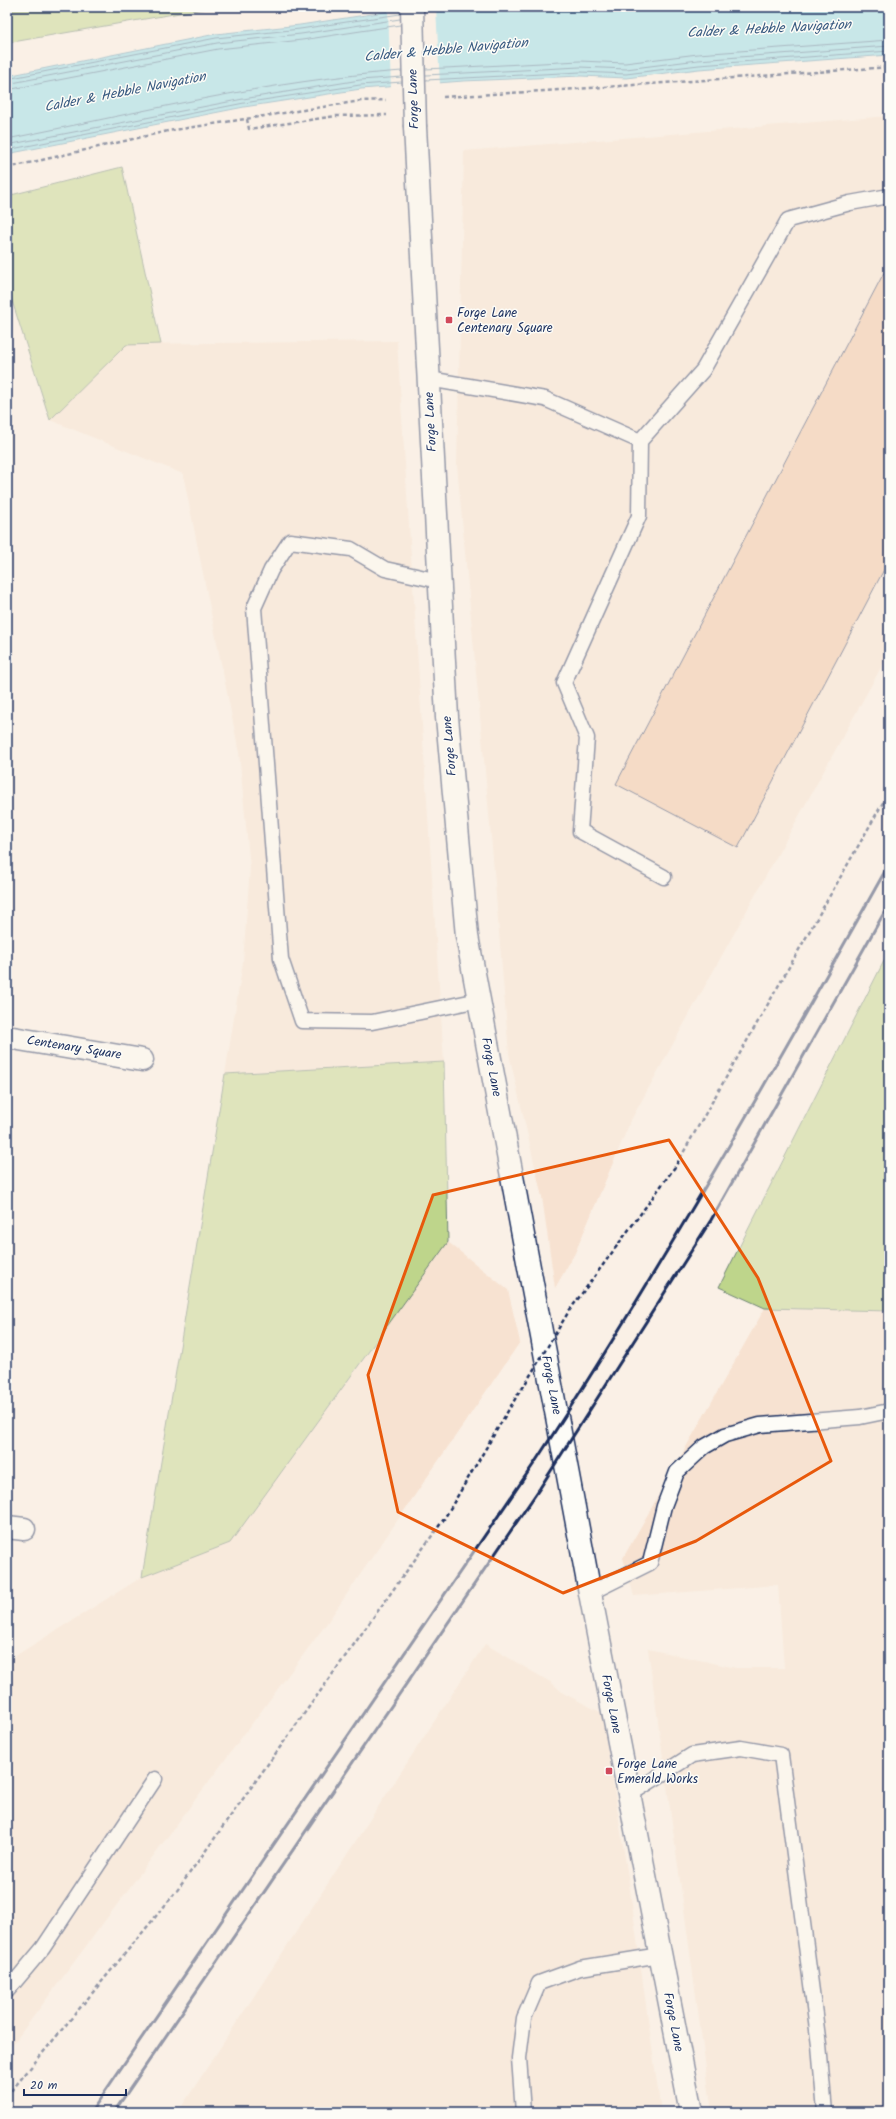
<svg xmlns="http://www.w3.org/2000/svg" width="896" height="2119" font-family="Kalam,sans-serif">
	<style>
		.built { fill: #f7e2d1 }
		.green { fill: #bed58b; stroke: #6c8274 }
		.water { fill: #8ddbeb; stroke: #5f96b3 }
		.pier { fill: #faf0e6 }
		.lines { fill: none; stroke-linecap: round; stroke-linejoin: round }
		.shore { stroke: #497496; stroke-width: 1 }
		.building { fill: #f0c2a0; stroke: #1b2f5e }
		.lane-casing { stroke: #1b2f5e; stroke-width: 17 }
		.street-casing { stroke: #1b2f5e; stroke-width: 25 }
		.secondary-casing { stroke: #1b2f5e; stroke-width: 25 }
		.path { stroke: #1b2f5e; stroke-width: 2.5; stroke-dasharray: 4 3; stroke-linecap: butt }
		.lane { stroke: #fdfcf7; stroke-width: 14 }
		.street { stroke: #fdfcf7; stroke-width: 22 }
		.secondary { stroke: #fdfcf7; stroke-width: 22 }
		.rail { stroke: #1b2f5e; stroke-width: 3 }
		.secondary-bridge-casing { stroke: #1b2f5e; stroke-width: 25; stroke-linecap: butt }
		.path-bridge { stroke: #1b2f5e; stroke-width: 2.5; stroke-dasharray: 4 3; stroke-linecap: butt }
		.secondary-bridge { stroke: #fdfcf7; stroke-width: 22 }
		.marked { fill: none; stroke: #e8590c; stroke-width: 3; stroke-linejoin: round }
		.poi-dot { fill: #d1495b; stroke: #fdfcf7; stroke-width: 1.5 }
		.labels { text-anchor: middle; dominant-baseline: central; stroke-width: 3; stroke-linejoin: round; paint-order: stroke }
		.street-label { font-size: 13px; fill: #1b2f5e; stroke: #fdfcf7 }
		.poi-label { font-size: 13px; fill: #1b2f5e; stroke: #fdfcf7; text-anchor: start }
		.water-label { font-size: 14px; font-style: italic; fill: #385a81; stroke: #fdfcf7 }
	</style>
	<rect width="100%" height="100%" fill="#faf0e6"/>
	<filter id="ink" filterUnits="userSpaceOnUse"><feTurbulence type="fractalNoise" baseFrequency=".025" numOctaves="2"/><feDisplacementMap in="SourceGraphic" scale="8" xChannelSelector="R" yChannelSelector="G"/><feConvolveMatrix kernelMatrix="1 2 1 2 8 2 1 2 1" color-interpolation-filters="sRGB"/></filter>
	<g filter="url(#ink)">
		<path class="built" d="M889,116V653L631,1120L575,1253L555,1288L542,1197L509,1054L492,847L457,465L464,151Z
			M397,341L444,1062L225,1074L243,962L250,868L239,752L183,474L50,420L126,344Z
			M448,1242L508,1290L520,1342L327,1623L7,2052V1661L142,1577L230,1543Z
			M765,1308L889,1311V2112H712L648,1649L736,1668H784L778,1585L634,1596L623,1558Z
			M485,1644L552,1683L563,1693L602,1713L629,1883L661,2112H178Z"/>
		<path class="green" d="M7,7H214L7,43Z
			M122,167L161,344L126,345L50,420L7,285V196Z
			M889,951V1311L765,1308L719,1287Z
			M444,1062L448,1242L230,1543L142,1577L225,1074Z"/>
		<path class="water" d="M418,7H889V55L699,69L626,78L581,76L463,81L361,89L244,107L7,154V76L216,34L300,25Z"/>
		<path class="pier" d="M405,7H436L440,85L391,88L388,10Z"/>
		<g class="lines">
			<path class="shore" d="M426,69L580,61L625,63L698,54L889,40
				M426,75L580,67L626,69L698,60L889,46
				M7,79L216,38L300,29L400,14
				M426,80L581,72L626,74L699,65L889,51
				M7,84L217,43L301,34L400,19
				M7,90L218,49L302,40L400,25
				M7,139C137,113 270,80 402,71
				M7,145L243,99L360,80L402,77
				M7,150L244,103L360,85L402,82"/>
		</g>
		<path class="building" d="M889,263V560L738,848L616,784Z"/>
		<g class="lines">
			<defs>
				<path id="lane" d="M429,379L545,399L640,441L639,516L564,683L587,738L580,831L664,877
					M640,441L703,370L788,220L850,203L889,196
					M439,581L385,569L351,549L290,541L271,570L254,608L281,959L302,1021L372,1022L479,1000
					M590,1593L650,1563L664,1506L677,1472L704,1447L725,1435L760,1425L860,1417L889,1411
					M629,1795L692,1755L741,1748L781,1755L819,2045L825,2112
					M7,1991L43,1948L155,1779
					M523,2112L519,2058L524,2018L539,1983L580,1968L660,1955"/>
				<path id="street" d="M7,1037L142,1060
					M7,1527L24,1529"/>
				<path id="secondary" d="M415,127L447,717L467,936L590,1593L691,2112"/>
			</defs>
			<use href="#lane" class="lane-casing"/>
			<use href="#street" class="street-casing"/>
			<use href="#secondary" class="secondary-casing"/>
			<path class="path" d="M443,97L577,89L889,67
				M247,119L249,129L336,116L387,115
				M7,168L168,131L361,101L386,100
				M569,1311L675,1167L889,792
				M7,2096L176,1892L444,1519L521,1389"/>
			<use href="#lane" class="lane"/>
			<use href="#street" class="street"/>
			<use href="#secondary" class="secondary"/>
			<path class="rail" d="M91,2112L535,1462C662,1268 776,1066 889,864
				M114,2112L540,1488L711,1220L889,904"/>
			<defs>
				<path id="secondary-bridge" d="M412,7L415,127"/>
			</defs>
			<use href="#secondary-bridge" class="secondary-bridge-casing"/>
			<path class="path-bridge" d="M522,1389L569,1311"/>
			<use href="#secondary-bridge" class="secondary-bridge"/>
		</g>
	</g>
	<path d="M0 0H896V2119H0ZM669,1140L758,1278L831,1461L696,1541L563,1593L398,1512L368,1375L433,1195Z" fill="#faf0e6" fill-opacity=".55" fill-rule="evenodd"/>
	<path class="marked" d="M669,1140L758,1278L831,1461L696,1541L563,1593L398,1512L368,1375L433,1195Z"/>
	<g class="poi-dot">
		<rect x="445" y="316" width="8" height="8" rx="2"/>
		<rect x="605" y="1767" width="8" height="8" rx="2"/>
	</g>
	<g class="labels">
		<g class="street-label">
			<text transform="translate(414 99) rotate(-92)">Forge Lane</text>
			<text transform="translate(431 422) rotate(-93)">Forge Lane</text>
			<text transform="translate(450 746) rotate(-95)">Forge Lane</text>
			<text transform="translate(74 1048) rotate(9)">Centenary Square</text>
			<text transform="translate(491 1067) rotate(79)">Forge Lane</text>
			<text transform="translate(551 1385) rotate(79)">Forge Lane</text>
			<text transform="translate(611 1704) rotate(79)">Forge Lane</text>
			<text transform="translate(673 2022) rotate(79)">Forge Lane</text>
		</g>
		<g class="poi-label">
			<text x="457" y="313">Forge Lane<tspan x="457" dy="15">Centenary Square</tspan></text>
			<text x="617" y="1764">Forge Lane<tspan x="617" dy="15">Emerald Works</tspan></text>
		</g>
		<g class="water-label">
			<text transform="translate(769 29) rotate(-3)">Calder &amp; Hebble Navigation</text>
			<text transform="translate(446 50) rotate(-5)">Calder &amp; Hebble Navigation</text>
			<text transform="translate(125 92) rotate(-11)">Calder &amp; Hebble Navigation</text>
		</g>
	</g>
	<rect width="896" height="2119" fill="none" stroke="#fdfcf7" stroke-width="24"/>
	<rect x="12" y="12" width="872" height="2095" fill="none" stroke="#1b2f5e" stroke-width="1.5" filter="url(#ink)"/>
	<path d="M24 2089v6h102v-6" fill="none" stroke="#1b2f5e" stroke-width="2"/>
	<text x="30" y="2089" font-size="12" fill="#1b2f5e" stroke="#fdfcf7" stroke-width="3" paint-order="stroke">20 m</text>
</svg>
